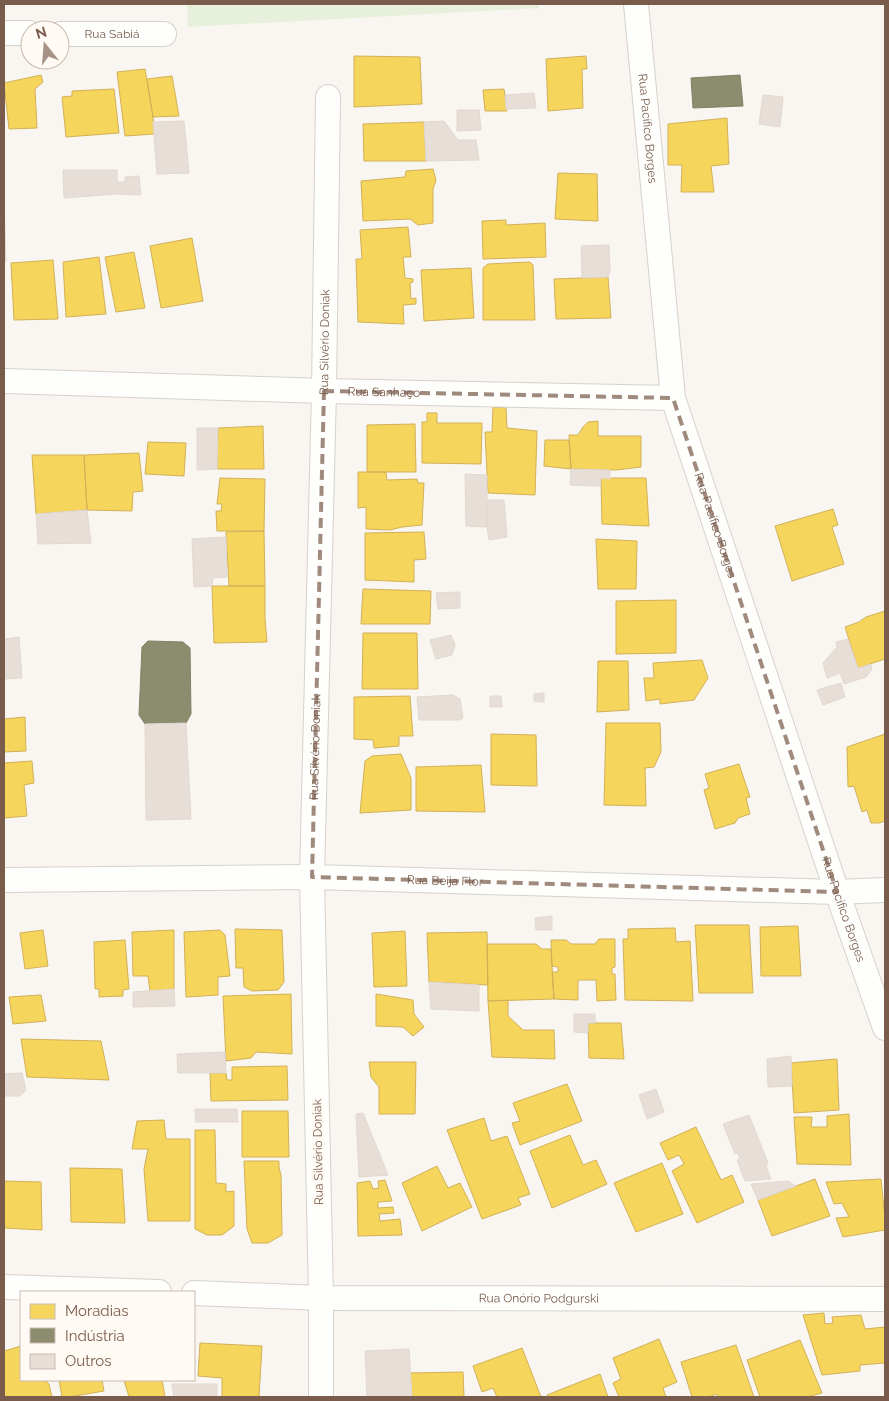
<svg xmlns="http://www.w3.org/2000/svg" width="889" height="1401" font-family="Raleway,sans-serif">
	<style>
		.grass { fill: #e7f0db }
		.homes { fill: #f6d55c; stroke: #d1b158 }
		.industry { fill: #8c8c6e; stroke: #877e64 }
		.building { fill: #e6ded7; stroke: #e2d8d2 }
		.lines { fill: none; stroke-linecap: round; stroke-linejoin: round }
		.street-casing { stroke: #d7d1cb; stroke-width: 26 }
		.street { stroke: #fefefd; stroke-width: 24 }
		.marked { fill: none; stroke: #9f8a7d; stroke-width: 4; stroke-dasharray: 10 6; stroke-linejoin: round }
		.labels { text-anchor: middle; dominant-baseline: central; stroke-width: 5; stroke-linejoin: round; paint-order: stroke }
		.street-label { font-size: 12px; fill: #7a5c4d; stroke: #fffaf3 }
	</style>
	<rect width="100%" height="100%" fill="#f9f5f0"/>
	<path class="grass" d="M187,4H539V8L188,27Z"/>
	<path class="homes" d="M354,56L420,57L422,104L354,107Z
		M586,56L587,69H582L583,108L548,111L546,59Z
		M145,69L153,117L154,134L125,136L117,72Z
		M41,75L43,82L35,89L37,128L9,129L4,83Z
		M172,76L179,116L153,117L147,79Z
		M114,89L119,133L66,137L62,97L72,96V91Z
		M504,89L507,111H485L483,90Z
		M727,118L729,164L711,166L714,192H681L682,165H668V124Z
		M424,122L426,161H364L363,124Z
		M433,169L436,180L433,189V223L418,225L410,219L363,221L361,181L405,177L406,171Z
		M558,173L597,174L598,221L555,219Z
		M506,220V225L545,223L546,257L483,259L482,221Z
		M408,227L411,257H403L405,278L413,279V282L410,283L411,299L416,298V304L403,305L404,324L358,322L356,259H362L360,230Z
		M192,238L203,301L161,308L150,246Z
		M134,252L145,308L116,312L105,257Z
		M99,257L106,314L66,317L63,262Z
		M53,260L58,319L14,320L11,263Z
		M530,262L533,265L535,320H483V268L488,264Z
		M471,268L474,318L424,321L421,270Z
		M608,277L611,318L556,319L554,279Z
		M493,407L506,408L507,428L537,431L535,495L488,493L485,432H492Z
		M427,413H437V423H482L481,464L422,463V422H427Z
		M598,421V436H641V467L616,470L571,469L569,435H578L583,427L588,422Z
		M415,424L416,472H367V425Z
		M263,426L264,469H217L218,428Z
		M545,440H569L571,469L544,466Z
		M148,442L186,443L184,476L145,474Z
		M139,453L143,491L133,492L132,511L87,510L84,455Z
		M32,455H84L87,510L36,514Z
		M358,472H386L387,480L417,479L418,483H424L422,525L402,527L390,530L366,529V507L358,508Z
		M220,478L265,479L264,531H217L216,511H221L222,504H217Z
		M601,478H646L649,526L602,524Z
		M833,509L838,525L832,527L844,564L792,581L775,526Z
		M264,531L265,586H229L226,532Z
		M424,532L426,559L414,560V582L365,580V533Z
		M596,539L637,541L636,589H598Z
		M212,586H265V619L267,642L214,643Z
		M363,589L431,591L430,624H361Z
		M676,600V653L616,654V601Z
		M885,611V659L858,668L845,627L859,622L866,617Z
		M363,633H417L418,689H362Z
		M702,660L708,678L694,700L660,704V699L646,701L644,678H654L653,663Z
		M598,661H628L629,710L597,712Z
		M410,696L413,736H399V746L374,748L373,740L354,739V697Z
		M25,717L26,751L4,752V719Z
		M606,723H660L661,752L654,767L645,768L646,806L604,805Z
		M491,734L536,735L537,786L491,785Z
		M885,734V821L879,823H871L867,810L862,812L854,786L848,787L847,747Z
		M401,754L411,778V810L360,813L365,761L372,756Z
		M32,761L34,783L24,785L27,816L4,818V763Z
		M739,764L750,797L746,798L750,814L738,818L735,823L715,829L704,790L709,788L705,774Z
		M481,765L485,812L416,811V767Z
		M695,925H749L753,993H699Z
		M798,926L801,976H761L760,927Z
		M675,928L676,942L690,941L693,1001L625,1000L623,939H628V929Z
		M235,929L282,930L284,982L278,990L252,991L244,987L243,968H236Z
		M43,930L48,966L25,969L20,933Z
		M174,930V989L150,991L148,976H133L132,932Z
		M220,930L225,935L230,976L218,977V995L186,997L184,932Z
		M405,931L407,986L374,987L372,933Z
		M487,932L488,985L429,982L427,933Z
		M599,939H615V967L612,968V974H615L616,1000L597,1001L596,980H578V1000L554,999L552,972H558V967L552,966L551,940H566L571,944H595Z
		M125,940L129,989L123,990V996L99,997V989H95L94,942Z
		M487,944H536L542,949H551L554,999L488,1001Z
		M291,994L292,1054L256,1052L251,1058L226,1061L223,996Z
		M376,994L413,1000L414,1014L424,1027L413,1036L403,1027L376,1026Z
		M41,995L46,1021L13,1024L9,997Z
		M508,1000V1016L523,1030H554L555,1059L492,1057L488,1001Z
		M588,1023H621L624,1059L589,1058Z
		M21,1039L101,1041L109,1080L27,1077Z
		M837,1059L839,1110L794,1113L791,1063Z
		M369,1062H416L415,1114H379V1087L371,1077Z
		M287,1066L288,1100L211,1101L210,1073H226L227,1080H232V1067Z
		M567,1084L582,1121L520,1145L512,1123L520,1121L513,1103Z
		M242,1111H288L289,1157H242Z
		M849,1114L851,1165L797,1164L794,1117H812L811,1127H827V1116Z
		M484,1118L491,1141L507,1136L530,1194L518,1198L521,1205L482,1219L447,1130Z
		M164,1120L166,1139H190V1221H148L144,1169L148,1149H132L137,1121Z
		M696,1127L721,1180L732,1175L744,1202L697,1223L672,1171L684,1164L679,1155L668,1160L660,1143Z
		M195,1130H215L216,1183L226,1184V1192L234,1191V1226L222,1235H207L195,1229Z
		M570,1135L583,1165L596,1160L607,1184L552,1208L530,1151Z
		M244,1161H279V1168L281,1175L282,1235L268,1243H252L247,1229Z
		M662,1163L683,1214L636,1232L614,1183Z
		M437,1166L448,1188L460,1183L472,1207L422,1231L402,1183Z
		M70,1168L122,1169L125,1223L71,1222Z
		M815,1179L830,1216L772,1236L758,1200Z
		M881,1179L884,1209L885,1215V1230L843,1237L836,1218L849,1217L842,1203L834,1204L826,1182Z
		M385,1180L392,1201L378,1202V1208L393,1207L394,1213L379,1214L380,1221L400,1219L402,1235L358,1236L357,1183L370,1181L373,1189L379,1188L378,1181Z
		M4,1181L41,1182L42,1230L4,1228Z
		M824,1313L825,1324L833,1323L832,1317L861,1315L865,1329L885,1327V1363L860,1365V1371L822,1375L803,1315Z
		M659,1339L677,1382L663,1388L666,1397H619L613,1383L621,1379L613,1358Z
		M800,1340L822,1393L807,1397H760L747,1360Z
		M200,1343L262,1346L259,1397H222V1378L198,1376Z
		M736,1345L754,1397H718L717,1394L708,1397H692L681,1362Z
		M21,1346V1380H45L49,1384L52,1397H4V1351Z
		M522,1348L541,1397H497L493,1388L482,1392L473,1366Z
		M463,1372L464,1397H412L410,1373Z
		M600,1374L608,1397H548L547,1395Z
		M59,1380H102L104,1391L69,1397H62Z
		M124,1380H162L165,1397H129Z"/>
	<path class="industry" d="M740,75L743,106L693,108L691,78Z
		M148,641L183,642L190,648L191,714L186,723L145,724L139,715L142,647Z"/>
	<path class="building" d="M534,93L536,108L506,109L505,95Z
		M763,95L783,97L780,127L759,124Z
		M457,110H479L481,130L457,131Z
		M184,121L189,173L157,174L153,122Z
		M444,121L458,140H476L479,160L426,161L424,122Z
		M63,170H117V182H125V177L139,176L141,195L116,194L64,198Z
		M4,200L6,262H4Z
		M609,245L610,270L608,277L582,278L581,246Z
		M197,428H218L217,469L197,470Z
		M571,469L610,470V479L601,478L600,486L570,485Z
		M465,474L487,475V527L466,526Z
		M488,500H504L507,537L489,540L487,527Z
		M87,510L91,543L38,544L36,514Z
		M226,537L227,577L213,578L212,586L194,587L192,539Z
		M460,592V608L438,609L436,593Z
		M451,635L455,645L452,655L436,659L430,640Z
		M19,637L22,678L4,679V639Z
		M848,639L858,668L871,664L872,669L866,677L844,684L840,673L827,678L823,663L837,647L836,642Z
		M841,683L845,697L823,705L817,690Z
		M544,693V702L534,701V694Z
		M453,695L460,699L463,718L459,720H419L417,697Z
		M490,696H501L502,707H490Z
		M186,723L191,819L146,820L145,724Z
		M552,916V930H536L535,918Z
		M429,982L479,985V1011L431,1009Z
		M174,989L175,1006L133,1007V992Z
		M574,1014H595V1023H588V1033L574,1032Z
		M225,1052L226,1073H178L177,1054Z
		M791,1056L792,1086L768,1087L767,1059Z
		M22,1073L26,1090L20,1096H4V1074Z
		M656,1089L664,1112L647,1119L639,1095Z
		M195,1109H237L238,1122H196Z
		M363,1113L388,1175L359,1177L356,1114Z
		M749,1115L768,1163L766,1166L771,1179L745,1181L737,1160L740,1159L738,1153L735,1154L723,1124Z
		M788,1181L796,1186L758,1200L751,1184Z
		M409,1349L412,1397H367L365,1351Z
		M172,1384H217V1397H174Z"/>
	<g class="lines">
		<defs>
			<g id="street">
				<path id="s1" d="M636,4L673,398L837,892L885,1028"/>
				<path d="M4,33H30"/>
				<path id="s2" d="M60,34H164"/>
				<path id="s3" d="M4,381L324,391L673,398"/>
				<path id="s4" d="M4,880L312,877L837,892L885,890"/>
				<path d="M4,1287L159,1292"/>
				<path id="s5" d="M194,1293L321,1298L885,1299"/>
				<path id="s6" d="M321,1397V1298L312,877L324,391L328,97"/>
			</g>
		</defs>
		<use href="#street" class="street-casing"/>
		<use href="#street" class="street"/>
	</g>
	<path class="marked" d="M324,391L673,398L837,892L312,877Z"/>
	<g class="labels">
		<g class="street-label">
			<text stroke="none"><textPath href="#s2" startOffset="52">Rua Sabiá</textPath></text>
			<text stroke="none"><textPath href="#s1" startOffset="125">Rua Pacífico Borges</textPath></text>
			<text stroke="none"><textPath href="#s6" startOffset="1055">Rua Silvério Doniak</textPath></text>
			<text stroke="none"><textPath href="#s3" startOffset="380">Rua Sanhaço</textPath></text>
			<text stroke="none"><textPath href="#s1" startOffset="530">Rua Pacífico Borges</textPath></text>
			<text stroke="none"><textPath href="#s6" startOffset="650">Rua Silvério Doniak</textPath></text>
			<text stroke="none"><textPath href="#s4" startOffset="441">Rua Beija Flor</textPath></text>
			<text stroke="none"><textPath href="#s1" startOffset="935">Rua Pacífico Borges</textPath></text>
			<text transform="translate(318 1152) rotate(-91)">Rua Silvério Doniak</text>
			<text stroke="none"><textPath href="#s5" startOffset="345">Rua Onório Podgurski</textPath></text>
		</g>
	</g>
	<rect width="889" height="1401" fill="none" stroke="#7a5c4d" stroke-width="10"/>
	<rect x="20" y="1291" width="175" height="90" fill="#fffaf3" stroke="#cabbb1"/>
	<rect x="30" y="1304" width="25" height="15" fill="#f6d55c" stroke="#cabbb1"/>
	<text x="65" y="1316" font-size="15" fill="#7a5c4d">Moradias</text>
	<rect x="30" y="1328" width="25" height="15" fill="#8c8c6e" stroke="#cabbb1"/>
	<text x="65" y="1341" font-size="15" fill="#7a5c4d">Indústria</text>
	<rect x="30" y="1354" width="25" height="15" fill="#e6ded7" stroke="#cabbb1"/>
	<text x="65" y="1366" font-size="15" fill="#7a5c4d">Outros</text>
	<g transform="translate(45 45) rotate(343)"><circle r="24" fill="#fffaf3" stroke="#cabbb1"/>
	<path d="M0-4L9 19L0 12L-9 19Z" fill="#a69286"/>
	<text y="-8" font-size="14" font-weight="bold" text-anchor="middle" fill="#7a5c4d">N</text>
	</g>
</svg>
